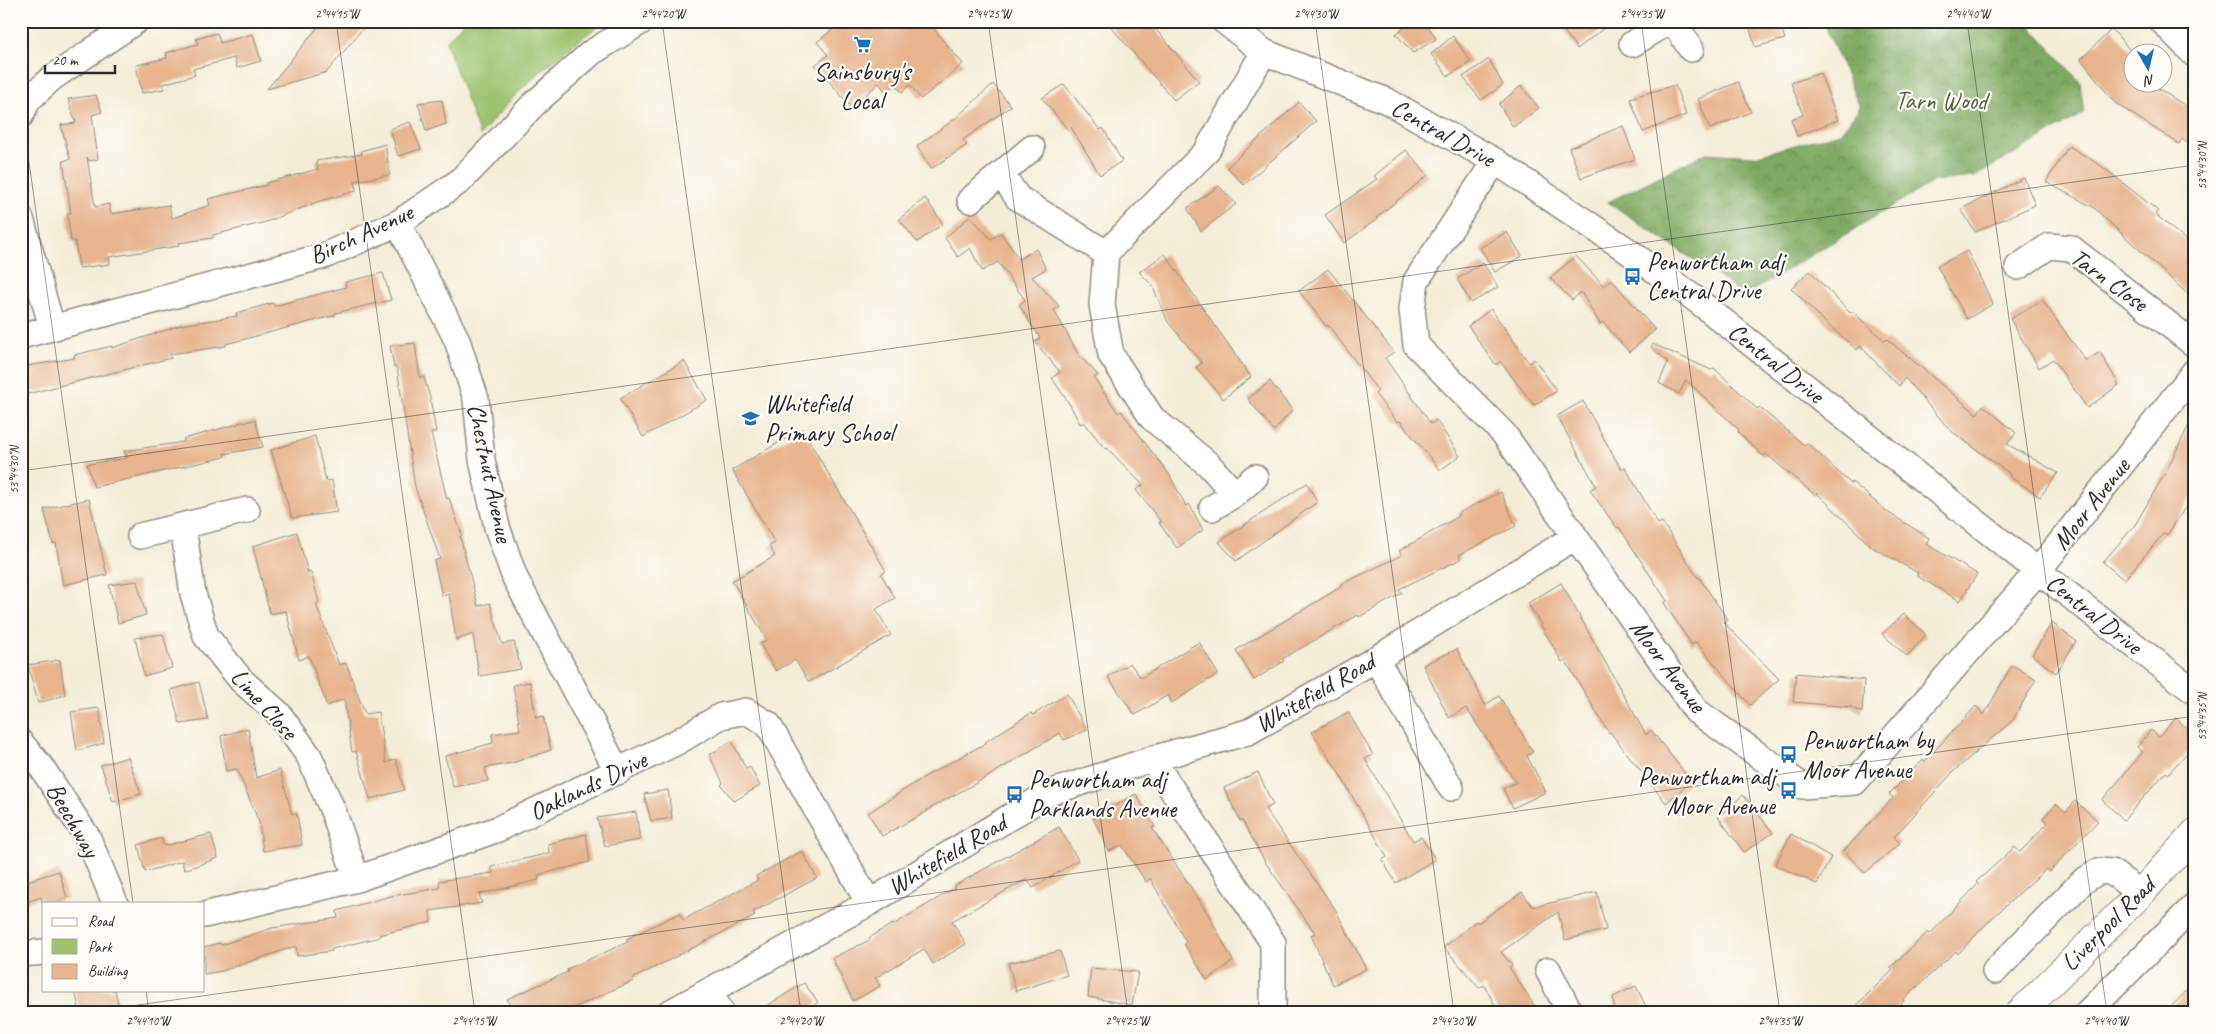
<svg xmlns="http://www.w3.org/2000/svg" width="2216" height="1034" font-family="Caveat,sans-serif">
	<style>
		.green { fill: #9dc36e; stroke: #64774c }
		.forest { fill: url(#forest-crowns); stroke: #546a46 }
		.building { fill: #e7b48e }
		.lines { fill: none; stroke-linecap: round; stroke-linejoin: round }
		.street-casing { stroke: #908c81; stroke-width: 28 }
		.secondary-casing { stroke: #908c81; stroke-width: 30 }
		.street { stroke: #fff; stroke-width: 25 }
		.secondary { stroke: #fff; stroke-width: 28 }
		.ticks { fill: none; stroke: #2b2b2b; stroke-width: 1; stroke-opacity: 0.45 }
		.labels { text-anchor: middle; dominant-baseline: central; stroke-width: 4.5; stroke-linejoin: round; paint-order: stroke }
		.poi-label { font-size: 25px; fill: #2b2b2b; stroke: #fdfcf7; text-anchor: start }
		.park-label { font-size: 25px; fill: #536042; stroke: #fdfcf7 }
		.street-label { font-size: 25px; fill: #2b2b2b; stroke: #fdfcf7 }
		.neatline { fill: none; stroke: #2b2b2b; stroke-width: 2 }
		.ticks-label { font-size: 12px; text-anchor: middle; fill: #2b2b2b }
	</style>
	<defs>
		<pattern id="forest-crowns" width="20" height="18" patternUnits="userSpaceOnUse" patternTransform="scale(1.25)"><rect width="20" height="18" fill="#7ea961"/><path d="M2 6a3 3 0 1 1 6 0M12 15a3 3 0 1 1 6 0" fill="none" stroke="#678a50"/></pattern>
	</defs>
	<rect width="100%" height="100%" fill="#fdfcf7"/>
	<filter id="ink" filterUnits="userSpaceOnUse"><feTurbulence type="fractalNoise" baseFrequency=".02" numOctaves="2"/><feDisplacementMap in="SourceGraphic" scale="10" xChannelSelector="R" yChannelSelector="G"/><feConvolveMatrix kernelMatrix="1 2 1 2 8 2 1 2 1" color-interpolation-filters="sRGB"/></filter>
	<filter id="wash" filterUnits="userSpaceOnUse"><feTurbulence type="fractalNoise" baseFrequency=".0096" numOctaves="4" result="noise"/><feDisplacementMap in="SourceGraphic" scale="20" xChannelSelector="R" yChannelSelector="G"/><feGaussianBlur stdDeviation="1.12" result="paint"/><feColorMatrix in="noise" values="0 0 0 0 0 0 0 0 0 0 0 0 0 0 0 0 0 1.4 0 .05"/><feComposite in="paint" operator="in"/></filter>
	<g filter="url(#wash)">
		<rect width="100%" height="100%" fill="#f4ecd7"/>
		<path class="green" d="M464,21H605C559,54 515,90 480,136L446,42Z"/>
		<path class="forest" d="M1823,21H2026L2080,82L2084,113L1974,177L1934,181L1745,295L1608,202L1706,153L1754,156L1840,133L1860,107Z"/>
		<g id="blocks">
			<path class="building" d="M323,21H369L327,72L267,89Z
				M843,21H927L963,64L921,99L910,85L902,92L895,84L886,92L879,83L851,107L815,65L828,55L817,42Z
				M1106,21H1149L1199,81L1174,100Z
				M1413,21H1425L1436,39L1413,53L1396,34Z
				M1557,21H1613L1577,49Z
				M1748,21H1778L1785,39L1755,47Z
				M2112,29L2134,55V82H2148L2195,112V149L2182,139L2179,144L2115,103L2081,59Z
				M217,33L220,43L253,34L261,61L237,68L234,58L193,69L195,75L163,84L164,89L142,93L136,65L167,58L166,53L198,44L196,39Z
				M1453,36L1471,62L1448,76L1431,54Z
				M1489,59L1503,85L1481,100L1463,77Z
				M1820,73L1838,120L1797,136L1791,119L1803,115L1791,83Z
				M1738,82L1751,112L1710,129L1698,99Z
				M993,84L1011,106L963,140L967,145L931,169L917,146L956,118Z
				M1064,84L1100,130L1103,128L1122,161L1100,175L1071,127L1068,130L1042,98Z
				M1675,85L1686,115L1643,132L1630,98Z
				M1521,86L1539,108L1513,127L1499,104Z
				M96,95L102,112L92,115L98,159L89,161L87,157L95,207L109,204L111,214L169,205L172,218L210,205L208,199L267,185L266,183L318,169L316,161L362,154L361,151L385,144L390,175L355,181L356,191L320,201L266,222L213,235V238L178,243L179,246L109,257L110,264L79,268L75,241H71L67,213H71L63,161L70,159L61,125L76,123L68,99Z
				M442,100L446,124L426,131L418,103Z
				M1299,102L1316,121L1244,185L1227,167Z
				M410,122L421,149L398,156L390,129Z
				M1623,126L1635,159L1581,178L1569,148Z
				M2069,146L2103,167L2158,211L2155,214L2195,248V301L2093,207L2046,182Z
				M1406,150L1428,175L1377,217V219L1344,243L1325,215L1377,179L1374,176Z
				M2024,178L2035,205L1975,232L1961,209Z
				M1219,186L1236,204L1201,231L1187,208Z
				M925,198L943,224L917,242L899,219Z
				M970,216L991,239L1001,233L1019,259L1036,249L1046,269L1032,277L1059,306L1054,310L1078,354L1098,375L1094,378L1118,413L1121,411L1169,474L1186,506L1189,504L1203,530L1177,548L1159,523L1161,522L1136,490L1143,485L1107,448L1105,449L1084,422L1080,424L1070,405L1052,378L1060,372L1035,342L1040,338L1019,305L1025,300L998,262L982,271L970,248L958,257L945,238Z
				M1507,232L1522,256L1495,272L1480,248Z
				M1967,251L1993,304L1967,319L1937,266Z
				M1165,254L1251,377L1223,399L1196,367L1202,363L1168,322L1152,285L1139,272Z
				M1576,256L1604,286L1611,279L1655,330L1629,352L1603,322L1600,324L1581,292L1572,300L1550,278Z
				M1483,263L1498,287L1471,303L1457,279Z
				M1328,269L1394,352L1385,358L1431,424L1436,420L1460,456L1440,470L1400,421L1397,422L1375,394L1378,391L1328,325L1326,326L1299,291Z
				M1810,271L1850,313L1852,311L1885,341L1887,339L1977,414L1983,405L2016,433L2007,444L2058,473L2040,497L2009,476L2010,474L1950,430L1905,378L1899,386L1860,346L1857,350L1827,324L1791,288Z
				M383,273L391,300L335,313L336,315L226,344V346L170,354L171,358L27,394L21,375V367L75,358L74,355L112,346V348L181,325L237,316L236,313L273,303L274,306L346,287L345,282Z
				M2042,300L2086,361L2100,352L2119,385L2087,408L2053,359L2039,368L2010,319Z
				M1491,309L1529,363L1534,359L1557,391L1534,405L1500,361L1496,365L1468,326Z
				M415,343L420,378L424,377L430,398L436,432L431,433L447,499L449,498L462,535L460,536L478,606L490,603L502,644L514,642L521,669L479,676L473,634L456,640L449,594L442,596L434,561L440,559L415,487L397,367H394L390,346Z
				M1653,344L1711,370L1714,368L1757,409L1759,407L1804,445L1807,443L1851,484L1852,482L1889,513L1929,538L1926,544L1977,574L1960,601L1917,576L1918,573L1872,547L1817,493L1815,495L1766,454L1763,456L1738,432L1739,430L1686,380L1679,394L1659,383L1668,362L1651,347Z
				M684,361L707,400L643,437L620,398Z
				M1270,381L1292,410L1274,431L1248,399Z
				M1583,401L1621,469L1625,467L1658,524L1662,522L1698,578L1699,577L1727,619L1723,622L1779,679L1750,705L1696,642L1692,645L1664,603L1667,601L1619,527L1617,528L1590,490L1596,486L1557,416Z
				M2195,413V493L2167,535L2164,533L2124,580L2103,562L2135,525L2165,473Z
				M255,420L263,447L224,454L225,457L94,487L87,464L127,458L124,451L184,442L183,439L238,424V423Z
				M802,429L886,571L881,574L895,598L876,609L891,635L809,682L795,660L776,671L760,644L767,640L732,581L775,556L769,546L775,543L732,470Z
				M315,436L326,481L332,480L337,512L292,518L271,450Z
				M1307,483L1317,502L1236,561L1219,542Z
				M1501,492L1516,526L1459,555L1461,559L1399,589L1402,593L1359,617L1358,615L1282,659L1284,661L1254,680L1236,650L1341,587L1340,585L1402,555L1399,551L1459,516L1458,513Z
				M89,499L107,575L63,585L56,543L53,544L44,509Z
				M297,532L308,573L311,572L319,603L316,604L339,665L346,663L365,714L378,712L386,763L396,759L404,790L370,799L356,751L352,752L344,699L327,706L309,656L299,660L286,611L270,614L253,546Z
				M137,581L146,615L118,623L109,585Z
				M1561,583L1646,735L1651,730L1691,781L1666,803L1610,732L1609,733L1565,660L1562,662L1528,603Z
				M1904,614L1926,635L1907,656L1882,634Z
				M2052,623L2076,641L2056,673L2032,655Z
				M163,634L172,668L144,676L135,638Z
				M1199,642L1218,674L1172,703L1168,695L1135,715L1108,677L1130,663L1141,678Z
				M1457,649L1485,705L1499,696L1533,752L1527,756L1546,792L1513,808L1503,789L1516,782L1466,708L1449,718L1423,665Z
				M60,660L65,695L38,703L28,665Z
				M2012,665L2036,679L2013,720L1954,771L1894,837L1900,843L1865,873L1844,851L1893,798L1889,794L1923,760L1924,762L1976,706L1984,715Z
				M1796,673L1864,680L1862,713L1851,707L1793,702Z
				M199,682L208,720L180,724L171,690Z
				M530,682L536,718L543,716L551,750L512,763L485,768L488,781L453,787L445,756L493,743L492,734L520,730L513,685Z
				M1067,694L1087,730L1064,740L1060,733L987,777L927,810L928,811L882,836L868,813L926,776L986,743L985,742L1031,713L1033,715Z
				M99,708L104,743L77,751L71,712Z
				M1348,712L1373,755L1365,759L1413,841L1421,837L1435,859L1396,883L1382,860L1387,857L1336,768L1312,732Z
				M2176,718L2195,736V744L2168,774L2166,772L2124,820L2102,800L2143,752L2137,747L2151,730L2159,737Z
				M248,728L256,778L280,770L292,814H297L302,845L263,851L259,822L237,769L226,771L221,736Z
				M732,741L746,769L750,767L760,786L734,801L721,785L723,783L709,755Z
				M128,757L141,794L113,802L101,765Z
				M1258,772L1273,805L1265,809L1335,909L1366,969L1333,985L1311,935L1315,933L1265,862L1242,820L1240,821L1224,788Z
				M668,790L672,818L651,821L644,794Z
				M1136,794L1155,827L1152,828L1207,912L1233,961L1207,980L1184,944L1186,942L1150,878L1146,882L1122,845L1109,851L1093,818Z
				M1743,795L1773,833L1744,852L1718,817Z
				M2075,801L2098,821L2049,872L2046,869L1989,921L1958,954L1956,951L1903,1000L1904,1001L1892,1013H1848L1893,970L1890,968L1928,932L1930,934L1978,884L1976,882L2015,847L2020,852L2048,823L2043,818L2056,804L2066,812Z
				M636,812L640,840L605,846L597,818Z
				M1059,827L1078,860L1033,888L1027,879L952,921L966,944L933,964L924,949L875,978L880,986L853,1001L832,958L870,940L869,938L892,924L893,925L955,888L954,886Z
				M211,834L218,858L184,870L182,861L145,872L138,845L161,838L164,846Z
				M586,834L590,862L538,875L539,880L479,894L482,903L430,911L431,922L379,935L380,937L332,949V951L297,956L296,946L222,971L204,974V947L220,943L221,945L272,928L338,918L337,911L391,896L440,888L439,881L493,873L491,867L549,853L548,844Z
				M1791,834L1831,857L1817,884L1775,865Z
				M802,851L817,878L753,912L755,916L632,979L633,981L562,1013H513L507,999L568,972L567,969L628,942L626,939L680,913L683,920L758,880L756,876Z
				M59,871L67,898L53,903H44L43,906L41,897L21,904V883Z
				M1522,892L1533,907L1597,892L1606,930L1565,940L1558,912L1501,952L1512,965L1509,967L1539,1013H1499L1484,985L1479,988L1444,947L1476,921L1478,923Z
				M1060,951L1067,975L1016,991L1008,963Z
				M1091,968L1138,972L1132,1005L1088,997Z
				M2195,982V1013H2165Z
				M804,983L818,1002L804,1013H755Z
				M1636,986L1649,1013H1615L1613,997Z
				M75,990H115L120,1013H80Z"/>
		</g>
	</g>
	<g filter="url(#ink)">
		<use href="#blocks" fill-opacity="0" stroke="#908c81" stroke-width="1"/>
		<g class="lines">
			<defs>
				<path id="street" d="M1224,21L1264,52L1387,101L1495,161L1621,246L1694,298L2038,571L2195,692
					M1673,21L1691,49
					M2162,21L2195,55
					M1632,44L1670,21
					M21,115L28,100L52,78L136,21
					M1495,161L1416,281L1412,309L1416,345L1504,434L1696,711L1802,786L1855,782L2038,571L2195,371
					M1002,175L1018,198L1106,253
					M970,200L1032,148
					M21,219L52,327
					M398,223L457,340L476,399L482,460L497,527L515,578L618,772
					M2018,267L2049,246L2071,248L2195,345
					M21,336L324,256L398,223L460,181L534,104L591,53L642,21
					M1235,494L1208,464L1152,418L1111,355L1102,305L1106,253L1206,152L1264,52
					M1212,508L1235,494L1255,477
					M183,527L193,594L206,636L241,680L278,713L309,756L333,811L357,879
					M140,536L247,510
					M1376,659L1451,788
					M21,743L42,768L88,838L115,903
					M1152,759L1273,943V1013
					M204,915L357,879L498,829L677,742L721,716L746,711L768,724L869,903
					M21,954L44,952
					M1548,970L1570,1013
					M1995,971L2082,882L2099,871L2111,872L2141,893
					M709,992L722,1013
					M669,1013L869,903L1049,793L1152,759L1248,732L1376,659L1575,537
					M2087,1013L2195,905"/>
				<path id="secondary" d="M2020,1013L2141,893L2195,833"/>
			</defs>
			<use href="#street" class="street-casing"/>
			<use href="#secondary" class="secondary-casing"/>
			<use href="#street" class="street"/>
			<use href="#secondary" class="secondary"/>
		</g>
	</g>
	<path class="ticks" d="M336,21L475,1013M662,21L801,1013M988,21L1128,1013M1315,21L1454,1013M1641,21L1780,1013M1967,21L2107,1013M21,105L133,903M21,471L2195,165M146,990L149,1013M81,1013L2195,716"/>
	<defs>
		<symbol id="supermarket-bare" viewBox="-9 -9 18 18"><path d="M-6-5.5h2.5l.6 2H6L4.5 2H-2.5L-4.4-4H-6ZM-1.5 3.2a1.3 1.3 0 1 0 .1 0ZM3 3.2a1.3 1.3 0 1 0 .1 0Z" fill="#1f6fb2" stroke="#fdfcf7" stroke-width="2.5" paint-order="stroke"/></symbol>
		<symbol id="bus-bare" viewBox="-9 -9 18 18"><path d="M-5-6H5V4H4V6H2V4H-2V6H-4V4H-5ZM-3.5-4V0h7V-4ZM-3.5 1.2v1.5H-2V1.2ZM2 1.2v1.5H3.5V1.2Z" fill="#1f6fb2" stroke="#fdfcf7" stroke-width="2.5" paint-order="stroke"/></symbol>
		<symbol id="school-bare" viewBox="-9 -9 18 18"><path d="M0-5L7-2L0 1L-7-2ZM-4 1L0 2.5L4 1V4Q0 6-4 4Z" fill="#1f6fb2" stroke="#fdfcf7" stroke-width="2.5" paint-order="stroke"/></symbol>
	</defs>
	<g fill-rule="evenodd">
		<use href="#supermarket-bare" x="850" y="32" width="25" height="25"/>
		<use href="#bus-bare" x="1620" y="264" width="25" height="25"/>
		<use href="#school-bare" x="738" y="406" width="25" height="25"/>
		<use href="#bus-bare" x="1776" y="742" width="25" height="25"/>
		<use href="#bus-bare" x="1776" y="778" width="25" height="25"/>
		<use href="#bus-bare" x="1002" y="782" width="25" height="25"/>
	</g>
	<g class="labels">
		<g class="poi-label">
			<text x="862" y="72" text-anchor="middle">Sainsbury's<tspan x="862" dy="29">Local</tspan></text>
			<text x="1647" y="262">Penwortham adj<tspan x="1647" dy="29">Central Drive</tspan></text>
			<text x="765" y="404">Whitefield<tspan x="765" dy="29">Primary School</tspan></text>
			<text x="1803" y="741">Penwortham by<tspan x="1803" dy="29">Moor Avenue</tspan></text>
			<text x="1775" y="777" text-anchor="end">Penwortham adj<tspan x="1775" dy="29">Moor Avenue</tspan></text>
			<text x="1029" y="780">Penwortham adj<tspan x="1029" dy="29">Parklands Avenue</tspan></text>
		</g>
		<g class="park-label">
			<text x="1941" y="101">Tarn Wood</text>
		</g>
		<g class="street-label">
			<text transform="translate(1443 133) rotate(29)">Central Drive</text>
			<text transform="translate(361 234) rotate(-25)">Birch Avenue</text>
			<text transform="translate(2109 280) rotate(36)">Tarn Close</text>
			<text transform="translate(1776 363) rotate(38)">Central Drive</text>
			<text transform="translate(490 473) rotate(78)">Chestnut Avenue</text>
			<text transform="translate(2091 504) rotate(-52)">Moor Avenue</text>
			<text transform="translate(2094 614) rotate(38)">Central Drive</text>
			<text transform="translate(1668 666) rotate(53)">Moor Avenue</text>
			<text transform="translate(1315 693) rotate(-30)">Whitefield Road</text>
			<text transform="translate(264 704) rotate(48)">Lime Close</text>
			<text transform="translate(588 786) rotate(-26)">Oaklands Drive</text>
			<text transform="translate(73 820) rotate(60)">Beechway</text>
			<text transform="translate(947 855) rotate(-31)">Whitefield Road</text>
			<text transform="translate(2108 924) rotate(-45)">Liverpool Road</text>
		</g>
	</g>
	<rect width="2216" height="1034" fill="none" stroke="#fdfcf7" stroke-width="55"/>
	<rect x="42" y="902" width="162" height="90" fill="#fdfcf7" stroke="#a9a8a5"/>
	<rect x="52" y="918" width="25" height="8" fill="#ffffff" stroke="#a9a8a5"/>
	<text x="88" y="926" font-size="15" fill="#2b2b2b">Road</text>
	<rect x="52" y="939" width="25" height="15" fill="#9dc36e" stroke="#a9a8a5"/>
	<text x="88" y="952" font-size="15" fill="#2b2b2b">Park</text>
	<rect x="52" y="964" width="25" height="15" fill="#e7b48e" stroke="#a9a8a5"/>
	<text x="88" y="976" font-size="15" fill="#2b2b2b">Building</text>
	<g transform="translate(2148 68) rotate(172)"><circle r="24" fill="#fdfcf7" stroke="#a9a8a5"/>
	<path d="M0-4L9 19L0 12L-9 19Z" fill="#1f6fb2"/>
	<text y="-8" font-size="14" font-weight="bold" text-anchor="middle" fill="#2b2b2b">N</text>
	</g>
	<path d="M45 65v8h70v-8" fill="none" stroke="#2b2b2b" stroke-width="2.5"/>
	<text x="52" y="65" font-size="15" fill="#2b2b2b" stroke="#fdfcf7" stroke-width="4" paint-order="stroke">20 m</text>
	<rect x="28" y="28" width="2160" height="978" class="neatline"/>
	<g class="ticks-label">
		<text x="337" y="18">2°44'15"W</text>
		<text x="663" y="18">2°44'20"W</text>
		<text x="989" y="18">2°44'25"W</text>
		<text x="1316" y="18">2°44'30"W</text>
		<text x="1642" y="18">2°44'35"W</text>
		<text x="1968" y="18">2°44'40"W</text>
		<text transform="translate(2202 166) rotate(-90)" y="4">53°44'30"N</text>
		<text transform="translate(14 470) rotate(-90)" y="4">53°44'30"N</text>
		<text transform="translate(2202 717) rotate(-90)" y="4">53°44'35"N</text>
		<text x="148" y="1025">2°44'10"W</text>
		<text x="474" y="1025">2°44'15"W</text>
		<text x="801" y="1025">2°44'20"W</text>
		<text x="1127" y="1025">2°44'25"W</text>
		<text x="1453" y="1025">2°44'30"W</text>
		<text x="1780" y="1025">2°44'35"W</text>
		<text x="2106" y="1025">2°44'40"W</text>
	</g>
</svg>
